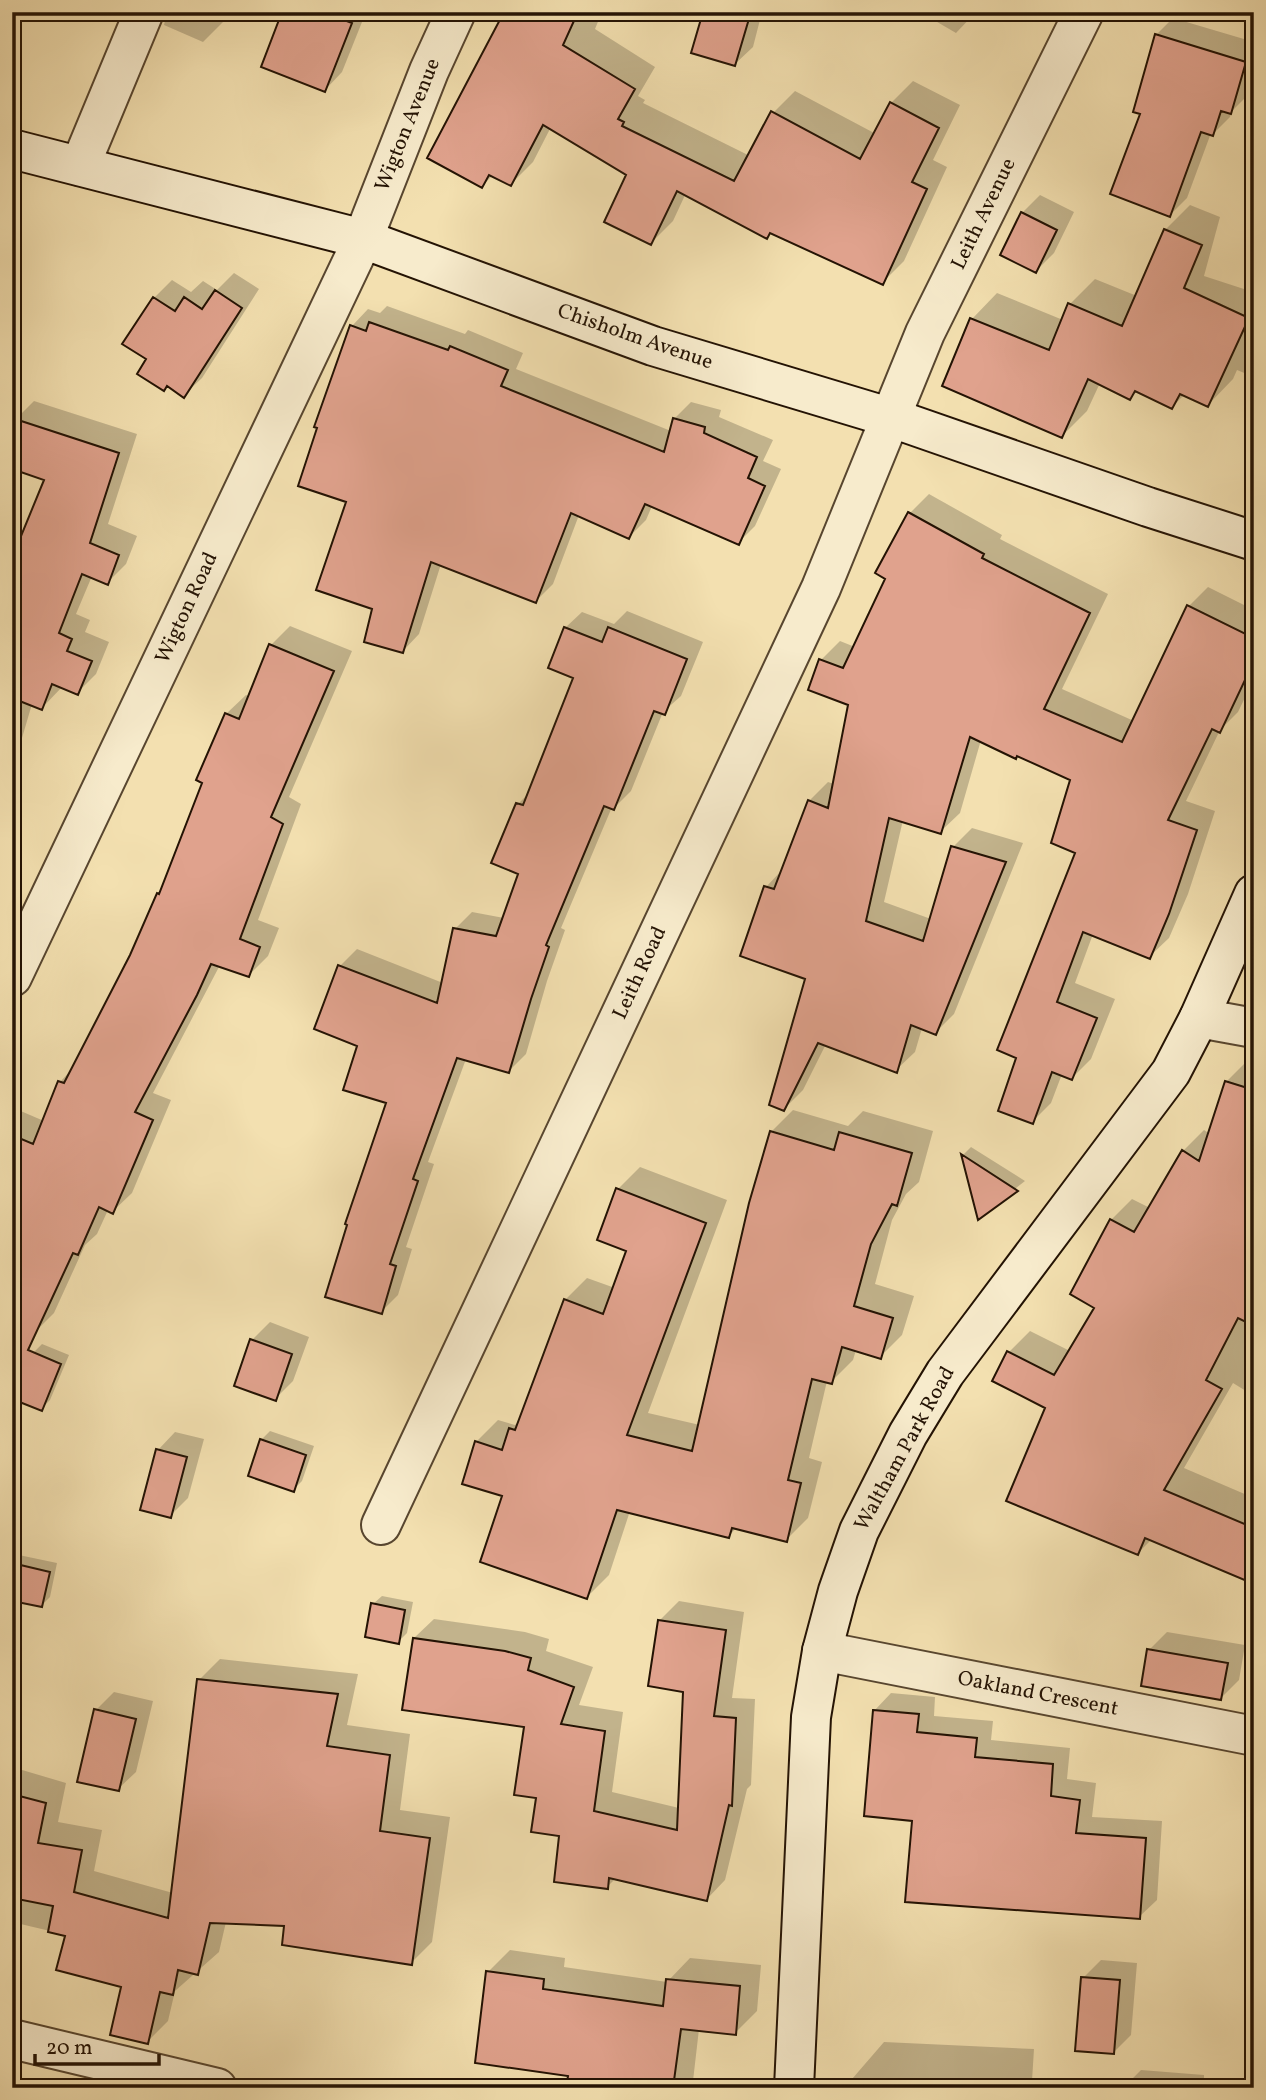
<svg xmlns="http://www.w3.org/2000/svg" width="1266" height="2100" font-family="Vollkorn,serif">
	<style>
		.shadow { fill: #0003 }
		.building { fill: #e0a28d; stroke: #241304; stroke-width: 2 }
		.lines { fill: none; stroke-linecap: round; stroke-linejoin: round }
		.street-casing { stroke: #58462f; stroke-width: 42 }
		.secondary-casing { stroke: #241304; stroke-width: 42 }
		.street { stroke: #f7ebcc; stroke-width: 38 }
		.secondary { stroke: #f7ebcc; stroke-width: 38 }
		.labels { text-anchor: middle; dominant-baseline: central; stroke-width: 6; stroke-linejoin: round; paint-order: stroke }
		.street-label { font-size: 21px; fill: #241304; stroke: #f7ebcc }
	</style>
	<rect width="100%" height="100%" fill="#f3e0b0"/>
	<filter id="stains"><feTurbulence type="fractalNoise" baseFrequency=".00286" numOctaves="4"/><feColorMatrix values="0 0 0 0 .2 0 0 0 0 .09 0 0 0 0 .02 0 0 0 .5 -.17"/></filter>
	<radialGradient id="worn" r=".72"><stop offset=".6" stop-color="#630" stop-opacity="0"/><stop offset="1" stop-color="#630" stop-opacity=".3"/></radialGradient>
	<path class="shadow" d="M167,12H229L225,20L203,42L164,25Z
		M284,12H366L342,72L325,90Z
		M509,12H602L595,29L655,67L638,96L645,100L643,103L750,156L773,113L795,91L876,134L891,103L913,81L960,105L933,160L947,167L904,261L882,283L772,232L767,236L686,193L673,221L651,243L629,175L551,127L533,162L511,184L493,175L482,186Z
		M705,12H762L753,47L735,64Z
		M920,12H976L956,33Z
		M1173,18L1254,42V73L1248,95L1232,111L1230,117L1213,134L1211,133L1187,198L1170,215L1143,113L1156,35Z
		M1040,195L1074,212L1054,253L1036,271L1022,213Z
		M1190,205L1220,217L1204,276L1247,290L1254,283V377L1237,370L1233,379L1208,405L1185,394L1172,407L1137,390L1130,398L1100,383L1087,411L1062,436L944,385L972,319L997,293L1063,320L1070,304L1095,279L1137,296L1165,230Z
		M234,273L259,289L202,378L184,395L148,359L125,344L154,298L172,280L191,292L203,281L217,290Z
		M387,306L465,334L468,330L523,353L516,369L671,431L674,419L691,402L721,410L719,417L773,440L763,461L781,469L755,526L738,543L652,506L646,520L629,537L579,515L553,584L536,601L441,564L419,634L403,651L374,608L348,501L352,326L368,309L380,313Z
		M34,401L137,434L108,524L137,536L126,564L107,583L92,576L76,614L90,620L85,632L109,642L96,674L77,693L62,687L42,708L32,704L12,772V562L46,479L15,420Z
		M929,494L1002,535L1000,539L1108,594L1062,689L1134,721L1189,606L1208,587L1254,610V679L1238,712L1220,730L1186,801L1215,811L1188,894L1169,938L1149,957L1093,934L1075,983L1115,999L1091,1059L1072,1078L1062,1074L1051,1103L1032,1122L1018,1057L1077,852L1073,779L981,740L960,813L940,832L903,820L884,902L931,919L953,847L972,828L1023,843L954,1014L935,1033L922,1028L915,1052L896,1070L826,1044L803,1090L784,1109L807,978L766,887L783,869L809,801L828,782L834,784L850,704L821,660L840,641L855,647L888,578L877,572L910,513Z
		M627,611L703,642L681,696L663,712L631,791L614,808L612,807L561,928L565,930L547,981L526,1054L509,1071L466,1059L428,1162L434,1164L406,1247L412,1249L398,1295L381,1312L388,1102L359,1045L316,1028L340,966L357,949L443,983L455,929L472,912L504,918L520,873L518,804L530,792L576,677L565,628L582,612L614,624Z
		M290,626L352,651L289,797L301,804L258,920L279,928L268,956L249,975L220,965L153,1093L171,1100L132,1193L112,1212L108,1210L97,1234L85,1245L54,1313L35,1332L12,1175V1113L16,1109L44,1121L60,1082L74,1067L132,956L158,894L163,889L204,782L226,714L246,695L250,697L271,645Z
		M1247,1061L1254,1063V1396L1233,1383L1184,1468L1254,1498V1582L1152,1539L1138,1553L1047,1407L995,1381L1009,1352L1030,1331L1070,1351L1097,1307L1111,1220L1132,1199L1150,1208L1183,1151L1204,1130L1210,1134L1226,1082Z
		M793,1110L848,1126L863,1111L933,1131L919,1182L906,1194L892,1220L875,1284L914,1296L902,1335L880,1357L856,1350L853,1360L831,1382L827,1381L809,1458L822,1462L808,1518L786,1540L737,1527L729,1536L630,1511L609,1575L587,1597L504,1495L476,1442L498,1420L515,1425L522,1418L565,1300L587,1278L615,1288L628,1250L618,1189L640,1167L727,1200L648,1413L700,1425L771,1132Z
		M971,1147L1025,1181L979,1217L963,1155Z
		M270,1322L309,1337L293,1381L275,1399L252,1340Z
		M42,1344L69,1355L50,1400L41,1409L33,1353Z
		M270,1431L314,1446L302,1481L293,1490L261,1440Z
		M175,1432L204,1439L188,1498L170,1516L158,1450Z
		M14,1554L57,1563L50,1597L42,1605L12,1599V1556Z
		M382,1596L413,1602L407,1633L398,1642L373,1604Z
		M679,1601L744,1612L732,1698L755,1699L751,1785L747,1789L725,1880L706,1900L616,1878L607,1887L561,1834L538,1797L526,1726L414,1638L434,1619L525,1632L549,1639L546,1651L593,1667L579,1705L623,1712L612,1792L679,1808L685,1690L659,1621Z
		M1167,1632L1245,1645L1239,1680L1221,1698L1149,1650Z
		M220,1659L358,1674L347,1725L410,1734L400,1810L450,1817L432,1942L411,1963L286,1924L226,1922L219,1952L175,1991L168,2021L147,2042L124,1986L67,1935L12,1922V1767L66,1783L58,1822L102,1830L94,1871L173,1893L199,1680Z
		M1254,1671V1686L1250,1685Z
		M114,1692L153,1701L136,1772L118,1789L96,1710Z
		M891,1693L935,1697L934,1716L993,1721L991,1740L1070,1748L1067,1779L1096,1783L1092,1817L1162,1821L1157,1900L1139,1917L913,1820L874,1711Z
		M510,1950L565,1958L564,1967L667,1982L690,1958L761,1965L757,2011L735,2033L699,2029L693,2081L686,2088H568L570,2074L488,1972Z
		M1101,1960L1137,1963L1131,2035L1113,2053L1083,1978Z
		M884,2042L1034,2049L1032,2081L1025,2088H851L852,2079Z
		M1141,2070L1204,2075V2088H1132V2079Z"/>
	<path class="building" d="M282,12H323L352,23L325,92L261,67Z
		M504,12H578L563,45L635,89L618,119L624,122L622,126L734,181L771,111L860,159L890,102L939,128L912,182L927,189L883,285L770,233L767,239L677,191L651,245L604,222L626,175L543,125L511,186L489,175L482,188L427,158Z
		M703,12H751L735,66L691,53Z
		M1155,34L1246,62L1231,114L1221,111L1213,136L1201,132L1170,217L1110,194L1140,114L1133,112Z
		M1021,212L1057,230L1036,273L1000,255Z
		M1164,229L1202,245L1184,288L1249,318L1208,407L1180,394L1172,409L1135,391L1130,400L1088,379L1062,438L942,386L970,318L1049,350L1068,303L1122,326Z
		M215,290L242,308L184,398L167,386L164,391L137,374L146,359L122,344L153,297L175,311L184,297L202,309Z
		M369,322L448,350L450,346L508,370L501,386L664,452L673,418L705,427L704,433L757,457L748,478L765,486L739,545L645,504L629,539L571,513L536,603L431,562L403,653L364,642L372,609L316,590L346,502L298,486L317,428L314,427L350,325L366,331Z
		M12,418L119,453L90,543L119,555L108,585L82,574L59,633L72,639L67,651L92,661L78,695L52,684L42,710L12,698V558L44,480L12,469Z
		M908,512L984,554L982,558L1090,613L1044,709L1122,742L1187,605L1254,638V661L1220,733L1212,729L1168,820L1197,830L1169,914L1150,959L1083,932L1057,1002L1097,1018L1072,1080L1052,1072L1033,1124L998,1111L1016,1058L997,1050L1075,853L1051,843L1070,780L1017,756L1016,759L970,737L941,834L889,818L866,921L923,941L951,846L1006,862L936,1035L911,1025L897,1073L818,1043L784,1111L769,1105L805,979L740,956L764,886L774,889L808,800L828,808L848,705L808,690L819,659L843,668L885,579L875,573Z
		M564,627L602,642L608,627L687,659L665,715L654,711L614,810L604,806L546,945L549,947L531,999L509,1073L457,1058L413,1179L418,1181L390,1264L396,1266L382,1314L325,1297L347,1225L345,1224L386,1103L343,1090L357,1046L314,1029L338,965L437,1003L453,928L496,936L518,874L491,863L516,803L523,805L573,678L548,668Z
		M269,644L334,671L271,817L283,824L240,939L260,947L249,977L211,964L197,995L135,1112L153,1120L113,1214L99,1207L78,1255L73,1253L28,1350L61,1364L42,1411L12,1399V1135L33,1144L58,1081L64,1083L130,955L157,893L159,894L202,783L196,780L225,713L239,719Z
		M1225,1081L1254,1090V1326L1238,1318L1206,1380L1222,1389L1164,1490L1254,1528V1584L1145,1538L1138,1555L1006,1501L1045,1408L992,1381L1007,1351L1054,1375L1094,1308L1070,1294L1110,1219L1134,1232L1182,1150L1199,1161Z
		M770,1131L834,1150L839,1132L912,1153L897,1206L892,1204L871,1244L854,1306L893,1318L881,1359L842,1347L832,1384L812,1379L788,1480L801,1483L787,1542L732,1528L729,1538L617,1510L587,1599L480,1562L502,1496L462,1484L475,1441L502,1450L509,1428L515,1430L564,1299L603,1314L626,1251L597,1240L616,1188L706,1223L627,1435L692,1451L749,1203Z
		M961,1154L1018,1191L978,1220Z
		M250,1339L292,1354L276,1401L234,1386Z
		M260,1439L306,1455L294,1492L248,1476Z
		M156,1449L187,1457L171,1518L140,1510Z
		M12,1563L50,1572L42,1607L12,1601Z
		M371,1603L405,1610L399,1644L365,1637Z
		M658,1620L726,1630L714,1716L736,1718L732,1806L729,1805L707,1901L609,1878L608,1889L554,1882L559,1836L531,1832L536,1798L514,1795L524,1727L402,1710L413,1638L505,1651L531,1658L528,1670L574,1687L561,1724L605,1731L594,1811L677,1830L683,1692L648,1686Z
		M1147,1649L1228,1663L1221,1700L1141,1686Z
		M197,1679L338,1694L327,1746L390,1755L380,1831L430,1838L412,1965L282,1945L284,1926L210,1923L198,1975L178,1970L173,1995L160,1992L148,2044L110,2035L121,1987L56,1970L65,1936L48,1932L53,1906L12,1898V1794L46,1803L38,1843L82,1850L74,1892L168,1918Z
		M94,1709L136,1719L119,1791L77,1782Z
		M873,1710L919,1714L917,1732L977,1738L975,1757L1053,1764L1051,1796L1080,1800L1076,1833L1146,1838L1140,1919L905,1902L912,1821L864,1816Z
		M486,1971L544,1979L543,1989L663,2006L666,1979L740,1986L736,2035L681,2029L673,2088H566L568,2076L475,2063Z
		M1081,1977L1120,1980L1114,2054L1075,2051Z"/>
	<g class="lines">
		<defs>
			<path id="street" d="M80,166L144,12
				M12,977L363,239L429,71L456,12
				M1199,1018L1254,1028
				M381,1525L821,588L925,333L1084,12
				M822,1651L1254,1736
				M12,2039L217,2088"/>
			<path id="secondary" d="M12,149L363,239L653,346L892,418L1148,507L1254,541
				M794,2088L811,1717L822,1651L838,1591L859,1531L908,1434L945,1373L1171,1072L1199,1018L1254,894"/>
		</defs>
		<use href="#street" class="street-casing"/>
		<use href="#secondary" class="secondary-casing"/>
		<use href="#street" class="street"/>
		<use href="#secondary" class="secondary"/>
	</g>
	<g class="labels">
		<g class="street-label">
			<text transform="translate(408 125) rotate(-68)">Wigton Avenue</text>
			<text transform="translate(984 214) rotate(-64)">Leith Avenue</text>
			<text transform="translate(635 337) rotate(19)">Chisholm Avenue</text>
			<text transform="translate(187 608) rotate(-65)">Wigton Road</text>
			<text transform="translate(640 973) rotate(-65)">Leith Road</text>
			<text transform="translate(905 1449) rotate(-61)">Waltham Park Road</text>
			<text transform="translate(1038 1694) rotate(11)">Oakland Crescent</text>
		</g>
	</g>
	<rect width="1266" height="2100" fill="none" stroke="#f3e0b0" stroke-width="42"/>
	<rect x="14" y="14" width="1238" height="2072" fill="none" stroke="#241304" stroke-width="3.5"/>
	<rect x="21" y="21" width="1224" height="2058" fill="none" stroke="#241304" stroke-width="2"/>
	<path d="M35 2054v10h124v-10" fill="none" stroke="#241304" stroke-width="3.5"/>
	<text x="46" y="2054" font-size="21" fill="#241304" stroke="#f7ebcc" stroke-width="5" paint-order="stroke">20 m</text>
	<rect width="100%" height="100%" filter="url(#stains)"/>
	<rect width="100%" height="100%" fill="url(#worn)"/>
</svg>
